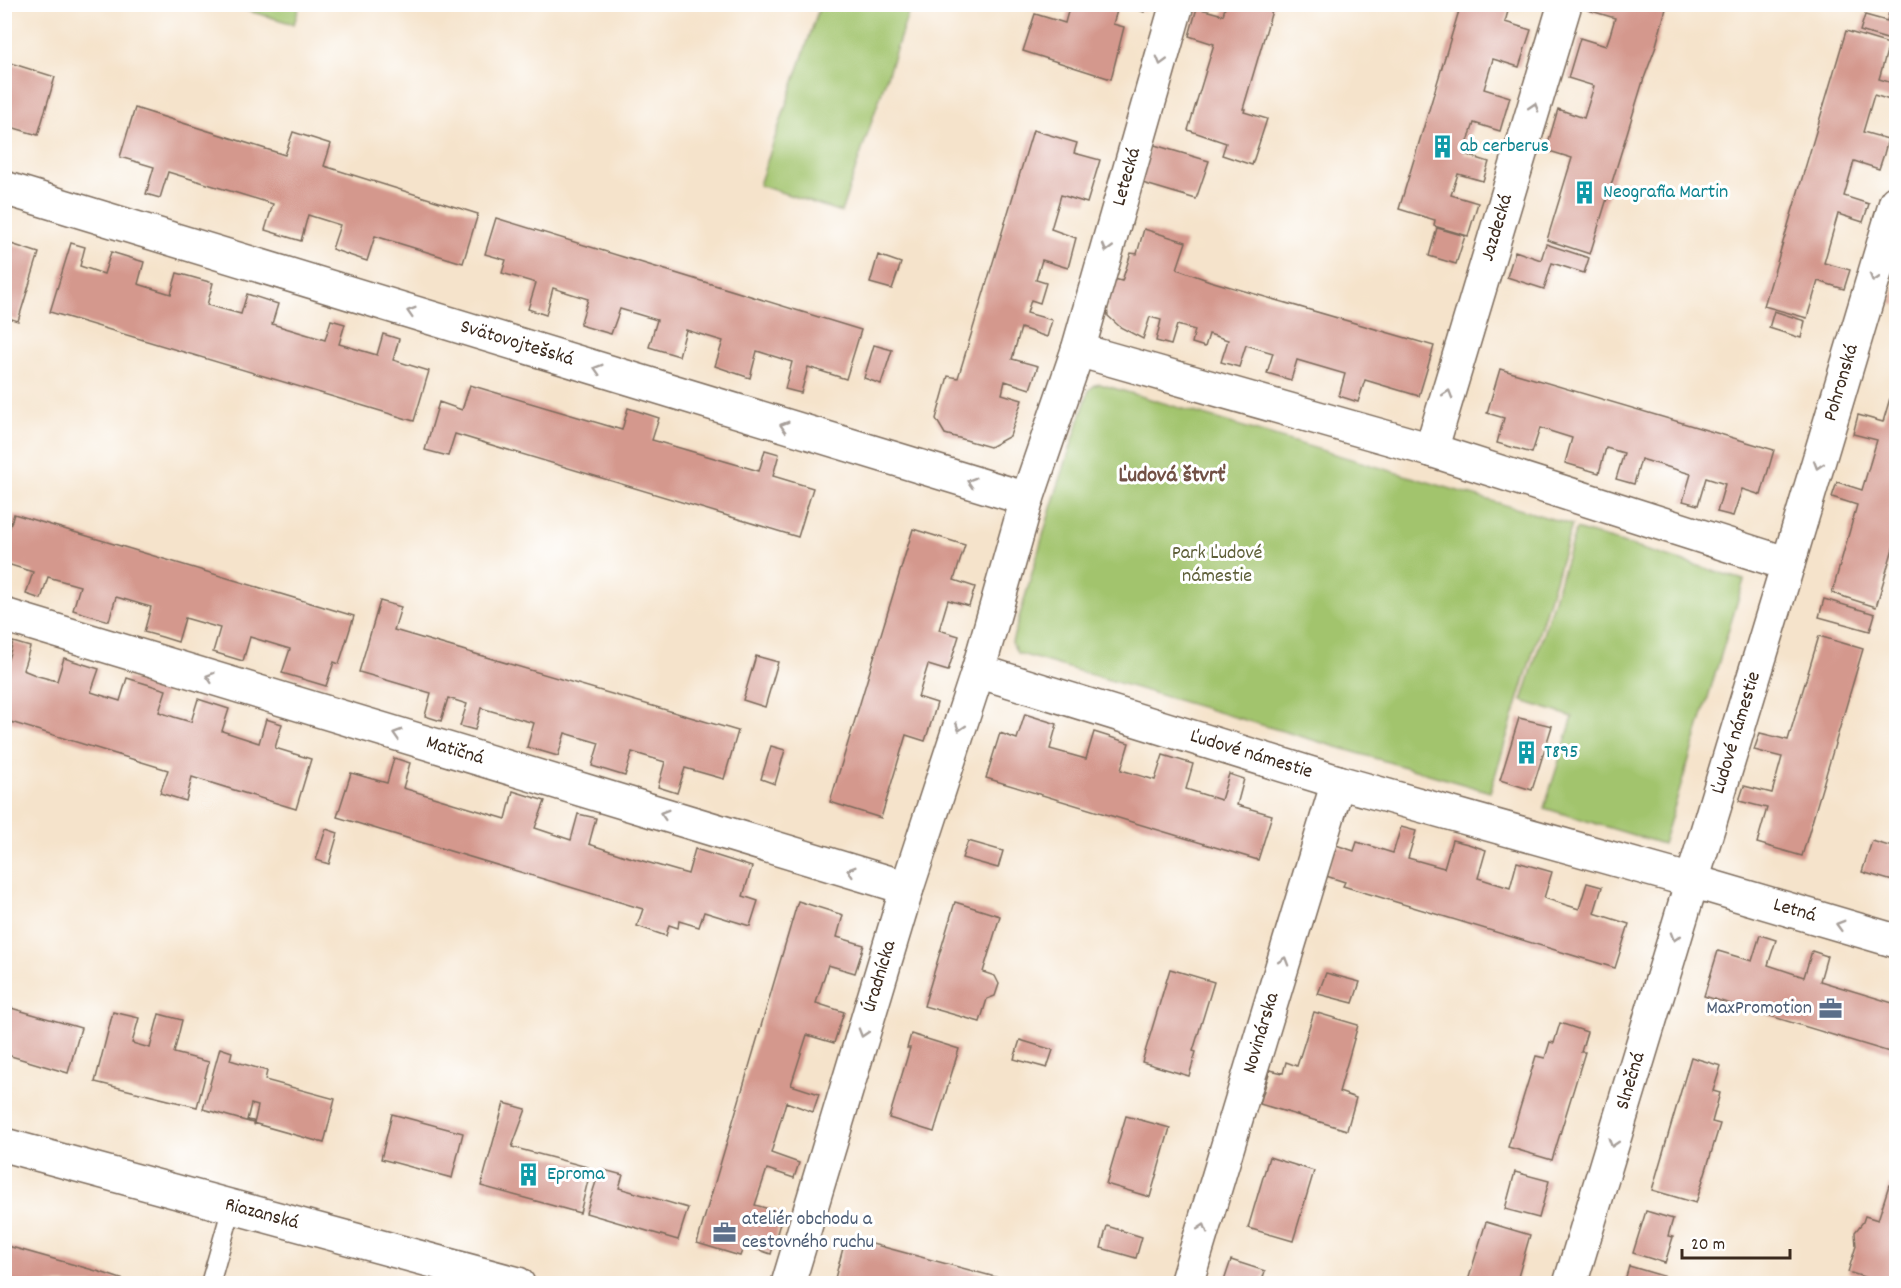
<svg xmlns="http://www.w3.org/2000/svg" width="1901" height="1288" font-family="Dekko,sans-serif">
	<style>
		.green { fill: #a2c46d; stroke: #6e7746; stroke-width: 1.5 }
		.building { fill: #d4988d; fill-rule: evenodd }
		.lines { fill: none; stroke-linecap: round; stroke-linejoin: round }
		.lane-casing { stroke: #7c6b5b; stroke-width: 21 }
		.street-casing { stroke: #7c6b5b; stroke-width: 36 }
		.secondary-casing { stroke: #7c6b5b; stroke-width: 36 }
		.lane { stroke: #fff; stroke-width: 18 }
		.street { stroke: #fff; stroke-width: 33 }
		.secondary { stroke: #fff; stroke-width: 33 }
		.oneway { stroke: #a79f9a }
		.labels { text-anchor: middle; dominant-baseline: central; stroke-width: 6; stroke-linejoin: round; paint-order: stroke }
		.culture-label { font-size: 20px; fill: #0d838f; stroke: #fff; text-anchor: start }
		.street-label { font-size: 20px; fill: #3b2a1e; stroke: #fff }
		.park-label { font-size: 20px; fill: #5f603a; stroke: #fff }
		.service-label { font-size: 20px; fill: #4e5e75; stroke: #fff; text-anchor: end }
		.quarter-label { font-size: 22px; font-weight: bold; fill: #715045; stroke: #fff }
	</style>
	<rect width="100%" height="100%" fill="#fff"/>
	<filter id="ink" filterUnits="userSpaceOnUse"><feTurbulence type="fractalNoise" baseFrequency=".0167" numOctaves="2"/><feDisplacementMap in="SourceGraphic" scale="12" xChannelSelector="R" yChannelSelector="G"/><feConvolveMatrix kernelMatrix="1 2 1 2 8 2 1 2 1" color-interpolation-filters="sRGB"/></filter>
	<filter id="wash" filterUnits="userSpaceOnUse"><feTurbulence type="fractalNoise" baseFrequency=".008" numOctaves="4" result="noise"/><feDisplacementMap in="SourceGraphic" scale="24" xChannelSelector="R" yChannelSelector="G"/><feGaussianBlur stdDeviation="1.35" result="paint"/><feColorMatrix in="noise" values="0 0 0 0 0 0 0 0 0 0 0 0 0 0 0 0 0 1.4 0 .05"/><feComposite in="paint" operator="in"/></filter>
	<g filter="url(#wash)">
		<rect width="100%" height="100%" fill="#f5e3cb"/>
		<path class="green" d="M900,4L910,8L841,212L759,185L820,5Z
			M228,5H300L294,24Z
			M1100,384L1572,525L1490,792L1017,653L1012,642L1051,508L1089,390L1095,385Z
			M1576,529L1744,580L1663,844L1544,808L1573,717L1522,701Z"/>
		<g id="blocks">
			<path class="building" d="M1070,4H1119L1113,24L1124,27L1111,79L1023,51L1035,14L1065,23Z
				M1122,4H1146L1144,12Z
				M1226,4H1274L1243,109H1245L1244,112L1267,119L1252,165L1222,155L1226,143L1188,130L1214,44L1189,36L1197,8L1223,15Z
				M1461,4H1510L1505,22L1531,30L1519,67L1493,59L1484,89L1510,97L1500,131L1474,123L1464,154L1489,162L1483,181L1458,174L1451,195L1478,203L1468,236L1434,226L1435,220L1399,209Z
				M1891,4H1896V24L1890,40L1860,31L1865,15L1887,21Z
				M1590,5H1667L1655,49L1643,81L1590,254L1547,240L1572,158L1546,150L1558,109L1584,118L1594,86L1568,78L1580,38L1606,46L1610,35L1615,18L1588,10Z
				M1846,31L1889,44L1879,79L1896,84V102L1874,95L1863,132L1888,139L1884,154L1879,169L1854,161L1844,196L1869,204L1863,222L1838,214L1824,263L1850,270L1844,289L1818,281L1807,318L1764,306Z
				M4,61L55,77L38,135L4,125Z
				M135,108L285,155L293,132L331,144L324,166L478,214L463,263L375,236L367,261L349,255L332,249L340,225L308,215L301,241L265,230L273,204L168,172L160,198L146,194L154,167L120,157Z
				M1033,130L1077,143L1074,153L1100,160L1087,203L1061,195L1051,229L1076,238L1068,268L1042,260L1036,280L1046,283L1040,303L1031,300L1027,313L1052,320L1047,337L1021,328L1012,359L1038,366L1030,389L1005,381L1002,394L1022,400L1010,436L990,447L945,434L936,419L948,376L958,378Z
				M1151,144L1209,161L1196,199L1139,182Z
				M496,218L861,330L846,379L808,367L801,393L785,389L792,362L757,351L750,378L715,366L723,341L686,330L679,356L649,347L657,320L620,309L611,334L580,325L588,299L553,288L546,315L528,309L536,283L502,273L506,260L485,254Z
				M1437,228L1465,236L1456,264L1429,256Z
				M1144,229L1186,242L1177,269L1210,281L1434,346L1419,396L1365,380L1358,402L1339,396L1345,374L1297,360L1291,380L1267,373L1273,353L1246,345L1239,367L1221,362L1228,340L1209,334L1205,347L1192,343L1195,330L1177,325L1171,345L1156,341L1161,320L1150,317L1143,339L1120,327L1108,316L1107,304L1114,279L1122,281L1131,253L1137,254Z
				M5,242L39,253L18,321L5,317Z
				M71,243L85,247L80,266L104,274L111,252L144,262L138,284L171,294L177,273L213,283L207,305L241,314L247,294L278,304L272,324L325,340L331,320L345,324L339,344L377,355L383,334L399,339L393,360L429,371L414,421L50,312Z
				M1546,244L1589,258L1584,273L1552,263L1544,289L1507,277L1515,251L1541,260Z
				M878,255L901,263L892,289L870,283Z
				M1896,285V305L1891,304Z
				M1774,311L1805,321L1801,338L1769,328Z
				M874,345L892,350L881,384L864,378Z
				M1500,369L1774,450L1761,495L1742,489L1733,516L1717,512L1725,484L1706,478L1698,505L1683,501L1691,474L1641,459L1634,484L1616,479L1624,453L1606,448L1599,473L1565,463L1572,438L1540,428L1532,453L1497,443L1504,418L1487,413Z
				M470,385L622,430L628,408L659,418L652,440L759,471L765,450L779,454L773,476L813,488L798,537L455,434L448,456L425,450L439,402L462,410Z
				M1893,388L1896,389V538L1876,607L1832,593L1857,505L1832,497L1837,482L1862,490L1877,440L1853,434L1858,415L1883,422Z
				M14,514L354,616L339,664L334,662L326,686L282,673L290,649L250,637L243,661L213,652L220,628L185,618L178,642L162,637L144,632L151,607L116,597L109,621L92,616L73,610L80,586L48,577L41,599L26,594L33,572L4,563V545Z
				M913,529L965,545L954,580L975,587L969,606L948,600L939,630L959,636L948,671L928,665L918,697L937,703L932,720L925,741L906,735L881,818L830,802Z
				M1824,599L1875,614L1870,631L1819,617Z
				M380,601L401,607L394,630L738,731L724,779L685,768L677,793L658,787L665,762L632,752L625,776L592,766L599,743L565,733L558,756L527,747L534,723L481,708L475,730L460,726L467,704L448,698L441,721L425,716L431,693L359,672Z
				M1819,636L1863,649L1802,856L1757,843L1767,808L1739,801L1744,786L1772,793L1782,757L1754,750L1760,733L1788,740Z
				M13,642L30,647L23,670L38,676L57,681L64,658L99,669L91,692L107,697L120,701L127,678L166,690L159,712L174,717L191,722L198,699L229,709L222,731L259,743L266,719L282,724L275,748L311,759L296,809L192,777L186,801L160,793L168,770L4,720V665L6,666Z
				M756,656L778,662L765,707L743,700Z
				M1025,714L1057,724L1050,749L1086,759L1094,732L1129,743L1121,770L1155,780L1163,755L1193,764L1186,789L1221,800L1229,774L1244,779L1237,805L1272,815L1258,860L986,778L1000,733L1017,739Z
				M1519,718L1552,726L1532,790L1500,780Z
				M771,746L785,750L775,784L761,779Z
				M394,758L410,763L403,788L506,819L513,791L545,801L535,828L571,840L578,814L596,818L589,844L622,855L688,874L695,849L752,867L743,896L758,901L750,926L704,912L699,927L679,921L678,928L669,925L666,936L637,926L643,909L337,817L351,773L387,783Z
				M1401,827L1416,831L1408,858L1444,868L1452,840L1468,844L1486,850L1478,878L1510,888L1517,862L1552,872L1544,898L1579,909L1587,883L1602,887L1594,913L1629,924L1615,968L1343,886L1345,882L1326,876L1336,845L1354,851L1357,842L1393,853Z
				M326,829L338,833L329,864L316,860Z
				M968,841L1003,851L998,868L962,858Z
				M1872,841L1896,848V882L1862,872Z
				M798,901L843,915L837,937L864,945L855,973L828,965L816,1003L844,1012L834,1043L807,1035L791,1085L819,1094L813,1112L786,1102L771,1153L799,1163L794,1178L767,1169L755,1205L783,1213L771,1254L744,1245L740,1256L697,1243Z
				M955,902L1000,916L983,972L995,976L999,984L995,996L987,999L980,1022L924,1006Z
				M1760,935L1776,940L1768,965L1804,977L1812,951L1827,956L1820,981L1896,1004V1054L1704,996L1718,951L1752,961Z
				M1170,969L1214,982L1193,1051L1196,1052L1189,1076L1142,1062Z
				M1326,973L1360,982L1353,1003L1318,994Z
				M11,1008L81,1028L68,1073L4,1054V1031Z
				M113,1012L139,1018L132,1043L150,1048L159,1014L182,1020L174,1053L209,1062L197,1107L95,1082Z
				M1314,1012L1358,1025L1339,1092L1356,1098L1347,1130L1260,1104L1270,1070L1283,1073L1286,1062L1297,1066Z
				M1560,1023L1587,1032L1581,1052H1585L1552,1160L1508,1147L1536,1056L1545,1058L1550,1042L1554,1043Z
				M911,1034L959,1049L934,1132L889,1118L910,1048H907Z
				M1020,1040L1053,1050L1047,1068L1014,1059Z
				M220,1048L232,1052L230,1060L267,1071L265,1080L335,1099L324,1143L203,1109ZM251,1104L258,1106L254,1124L253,1121L247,1120Z
				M1691,1057L1721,1066L1713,1091L1720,1093L1712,1122L1720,1124L1696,1203L1652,1190Z
				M504,1103L526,1109L512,1147L591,1168L580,1213L481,1186Z
				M392,1114L463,1133L452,1178L381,1159Z
				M1126,1116L1170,1128L1150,1197L1106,1184Z
				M1269,1157L1314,1171L1293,1241L1248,1228Z
				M600,1169L623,1175L619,1188L688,1208L678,1240L586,1213Z
				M1515,1172L1549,1181L1539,1218L1505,1209Z
				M1889,1185L1896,1188V1284H1886L1848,1272L1856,1246L1855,1232L1863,1222L1865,1216L1878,1220Z
				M1646,1211L1673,1219L1668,1236L1673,1237L1665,1263L1633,1253Z
				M1486,1222L1530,1235L1516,1284H1467Z
				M1107,1226L1142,1237L1136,1258L1101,1248Z
				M846,1237L1018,1283V1284H841L834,1282Z
				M4,1245L100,1272L136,1284H4Z
				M1231,1260L1265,1271L1261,1284H1223Z
				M1629,1266L1673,1279L1672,1284H1624Z
				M1343,1276L1369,1283L1368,1284H1341Z"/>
		</g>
	</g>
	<g filter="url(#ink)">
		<use href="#blocks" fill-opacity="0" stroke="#7c6b5b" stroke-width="1.5"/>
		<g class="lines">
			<defs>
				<path id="lane" d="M210,1284L232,1207"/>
				<g id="street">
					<path id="s1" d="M4,188L1027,499"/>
					<path d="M1078,350L1431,450L1788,564L1692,881L1338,782L978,671L1027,499Z"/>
					<path id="s2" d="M1078,350L1177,4"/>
					<path id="s3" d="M1431,450L1565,4"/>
					<path id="s4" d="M1788,564L1896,202"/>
					<path id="s5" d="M4,615L907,888"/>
					<path id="s6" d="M788,1284L907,888L978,671"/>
					<path id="s7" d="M1186,1284L1338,782"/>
					<path id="s8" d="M1570,1284L1692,881L1896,941"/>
				</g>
				<g id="secondary">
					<path id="s9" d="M4,1145L518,1284"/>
				</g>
			</defs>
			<use href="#lane" class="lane-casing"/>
			<use href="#street" class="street-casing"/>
			<use href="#secondary" class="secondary-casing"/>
			<use href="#lane" class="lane"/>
			<use href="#street" class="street"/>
			<use href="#secondary" class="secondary"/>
		</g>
		<defs><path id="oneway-chevron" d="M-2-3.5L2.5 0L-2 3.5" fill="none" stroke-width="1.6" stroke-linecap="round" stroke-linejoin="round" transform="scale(1.5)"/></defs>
		<g class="oneway">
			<use href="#oneway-chevron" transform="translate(1161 61) rotate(106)"/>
			<use href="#oneway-chevron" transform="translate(1534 107) rotate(-73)"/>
			<use href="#oneway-chevron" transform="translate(1107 248) rotate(106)"/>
			<use href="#oneway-chevron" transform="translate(1874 278) rotate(107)"/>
			<use href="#oneway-chevron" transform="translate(411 312) rotate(-163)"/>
			<use href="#oneway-chevron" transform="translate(598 369) rotate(-163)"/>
			<use href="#oneway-chevron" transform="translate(1448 394) rotate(-73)"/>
			<use href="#oneway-chevron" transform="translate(784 426) rotate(-163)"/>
			<use href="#oneway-chevron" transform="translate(1818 465) rotate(107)"/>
			<use href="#oneway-chevron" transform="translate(971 482) rotate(-163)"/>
			<use href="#oneway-chevron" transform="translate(210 677) rotate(-163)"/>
			<use href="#oneway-chevron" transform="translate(960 727) rotate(108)"/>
			<use href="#oneway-chevron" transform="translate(397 734) rotate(-163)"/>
			<use href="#oneway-chevron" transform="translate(664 814) rotate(-163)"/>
			<use href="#oneway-chevron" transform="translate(851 871) rotate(-163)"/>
			<use href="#oneway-chevron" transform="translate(1840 925) rotate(-164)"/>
			<use href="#oneway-chevron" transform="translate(1675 937) rotate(107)"/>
			<use href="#oneway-chevron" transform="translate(1284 961) rotate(-73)"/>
			<use href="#oneway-chevron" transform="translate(863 1033) rotate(107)"/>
			<use href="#oneway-chevron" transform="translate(1613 1143) rotate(107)"/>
			<use href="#oneway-chevron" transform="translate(1203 1228) rotate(-73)"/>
		</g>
	</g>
	<defs>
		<symbol id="building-bare" viewBox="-9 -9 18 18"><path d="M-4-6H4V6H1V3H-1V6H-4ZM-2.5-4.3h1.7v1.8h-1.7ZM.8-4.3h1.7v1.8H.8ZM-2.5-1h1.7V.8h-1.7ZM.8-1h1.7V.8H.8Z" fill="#0f9aa8" stroke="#fff" stroke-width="2.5" paint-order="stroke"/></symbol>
		<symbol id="office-bare" viewBox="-9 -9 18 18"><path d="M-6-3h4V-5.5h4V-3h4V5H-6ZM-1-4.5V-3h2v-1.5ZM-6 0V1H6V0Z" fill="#5c6f8a" stroke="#fff" stroke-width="2.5" paint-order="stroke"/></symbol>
	</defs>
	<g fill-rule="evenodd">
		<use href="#building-bare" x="1426" y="130" width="33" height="33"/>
		<use href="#building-bare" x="1568" y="176" width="33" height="33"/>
		<use href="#building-bare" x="1510" y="736" width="33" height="33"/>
		<use href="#office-bare" x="1814" y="992" width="33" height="33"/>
		<use href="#building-bare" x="512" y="1158" width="33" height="33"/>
		<use href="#office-bare" x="708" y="1216" width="33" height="33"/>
	</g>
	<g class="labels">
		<g class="culture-label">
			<text x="1460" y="147">ab cerberus</text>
			<text x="1603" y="193">Neografia Martin</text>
			<text x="1544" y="753">T895</text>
			<text x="547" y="1175">Eproma</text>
		</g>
		<g class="street-label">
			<text stroke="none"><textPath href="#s2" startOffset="180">Letecká</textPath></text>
			<text stroke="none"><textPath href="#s3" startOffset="232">Jazdecká</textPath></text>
			<text stroke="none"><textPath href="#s1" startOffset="536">Svätovojtešská</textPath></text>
			<text stroke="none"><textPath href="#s4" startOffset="189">Pohronská</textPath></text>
			<text transform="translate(1737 733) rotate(-73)">Ľudové námestie</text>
			<text stroke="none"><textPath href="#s5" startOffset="471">Matičná</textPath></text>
			<text transform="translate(1251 755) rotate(17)">Ľudové námestie</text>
			<text stroke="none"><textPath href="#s8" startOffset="528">Letná</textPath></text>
			<text stroke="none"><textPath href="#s6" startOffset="321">Úradnícka</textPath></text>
			<text stroke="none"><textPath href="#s7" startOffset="262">Novinárska</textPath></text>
			<text stroke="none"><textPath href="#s8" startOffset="212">Slnečná</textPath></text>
			<text stroke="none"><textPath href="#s9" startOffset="267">Riazanská</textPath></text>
		</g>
		<g class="park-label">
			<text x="1217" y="554">Park Ľudové<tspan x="1217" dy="23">námestie</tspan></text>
		</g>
		<g class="service-label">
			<text x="1812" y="1009">MaxPromotion</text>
			<text x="742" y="1220" text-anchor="start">ateliér obchodu a<tspan x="742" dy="23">cestovného ruchu</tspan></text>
		</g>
		<g class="quarter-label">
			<text x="1172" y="476">Ľudová štvrť</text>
		</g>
	</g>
	<rect width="1901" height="1288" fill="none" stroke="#fff" stroke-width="24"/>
	<path d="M1682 1249v9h108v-9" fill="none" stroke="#3b2a1e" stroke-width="3"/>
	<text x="1691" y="1249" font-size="18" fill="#3b2a1e" stroke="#ffffff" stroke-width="4.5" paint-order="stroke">20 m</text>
</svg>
